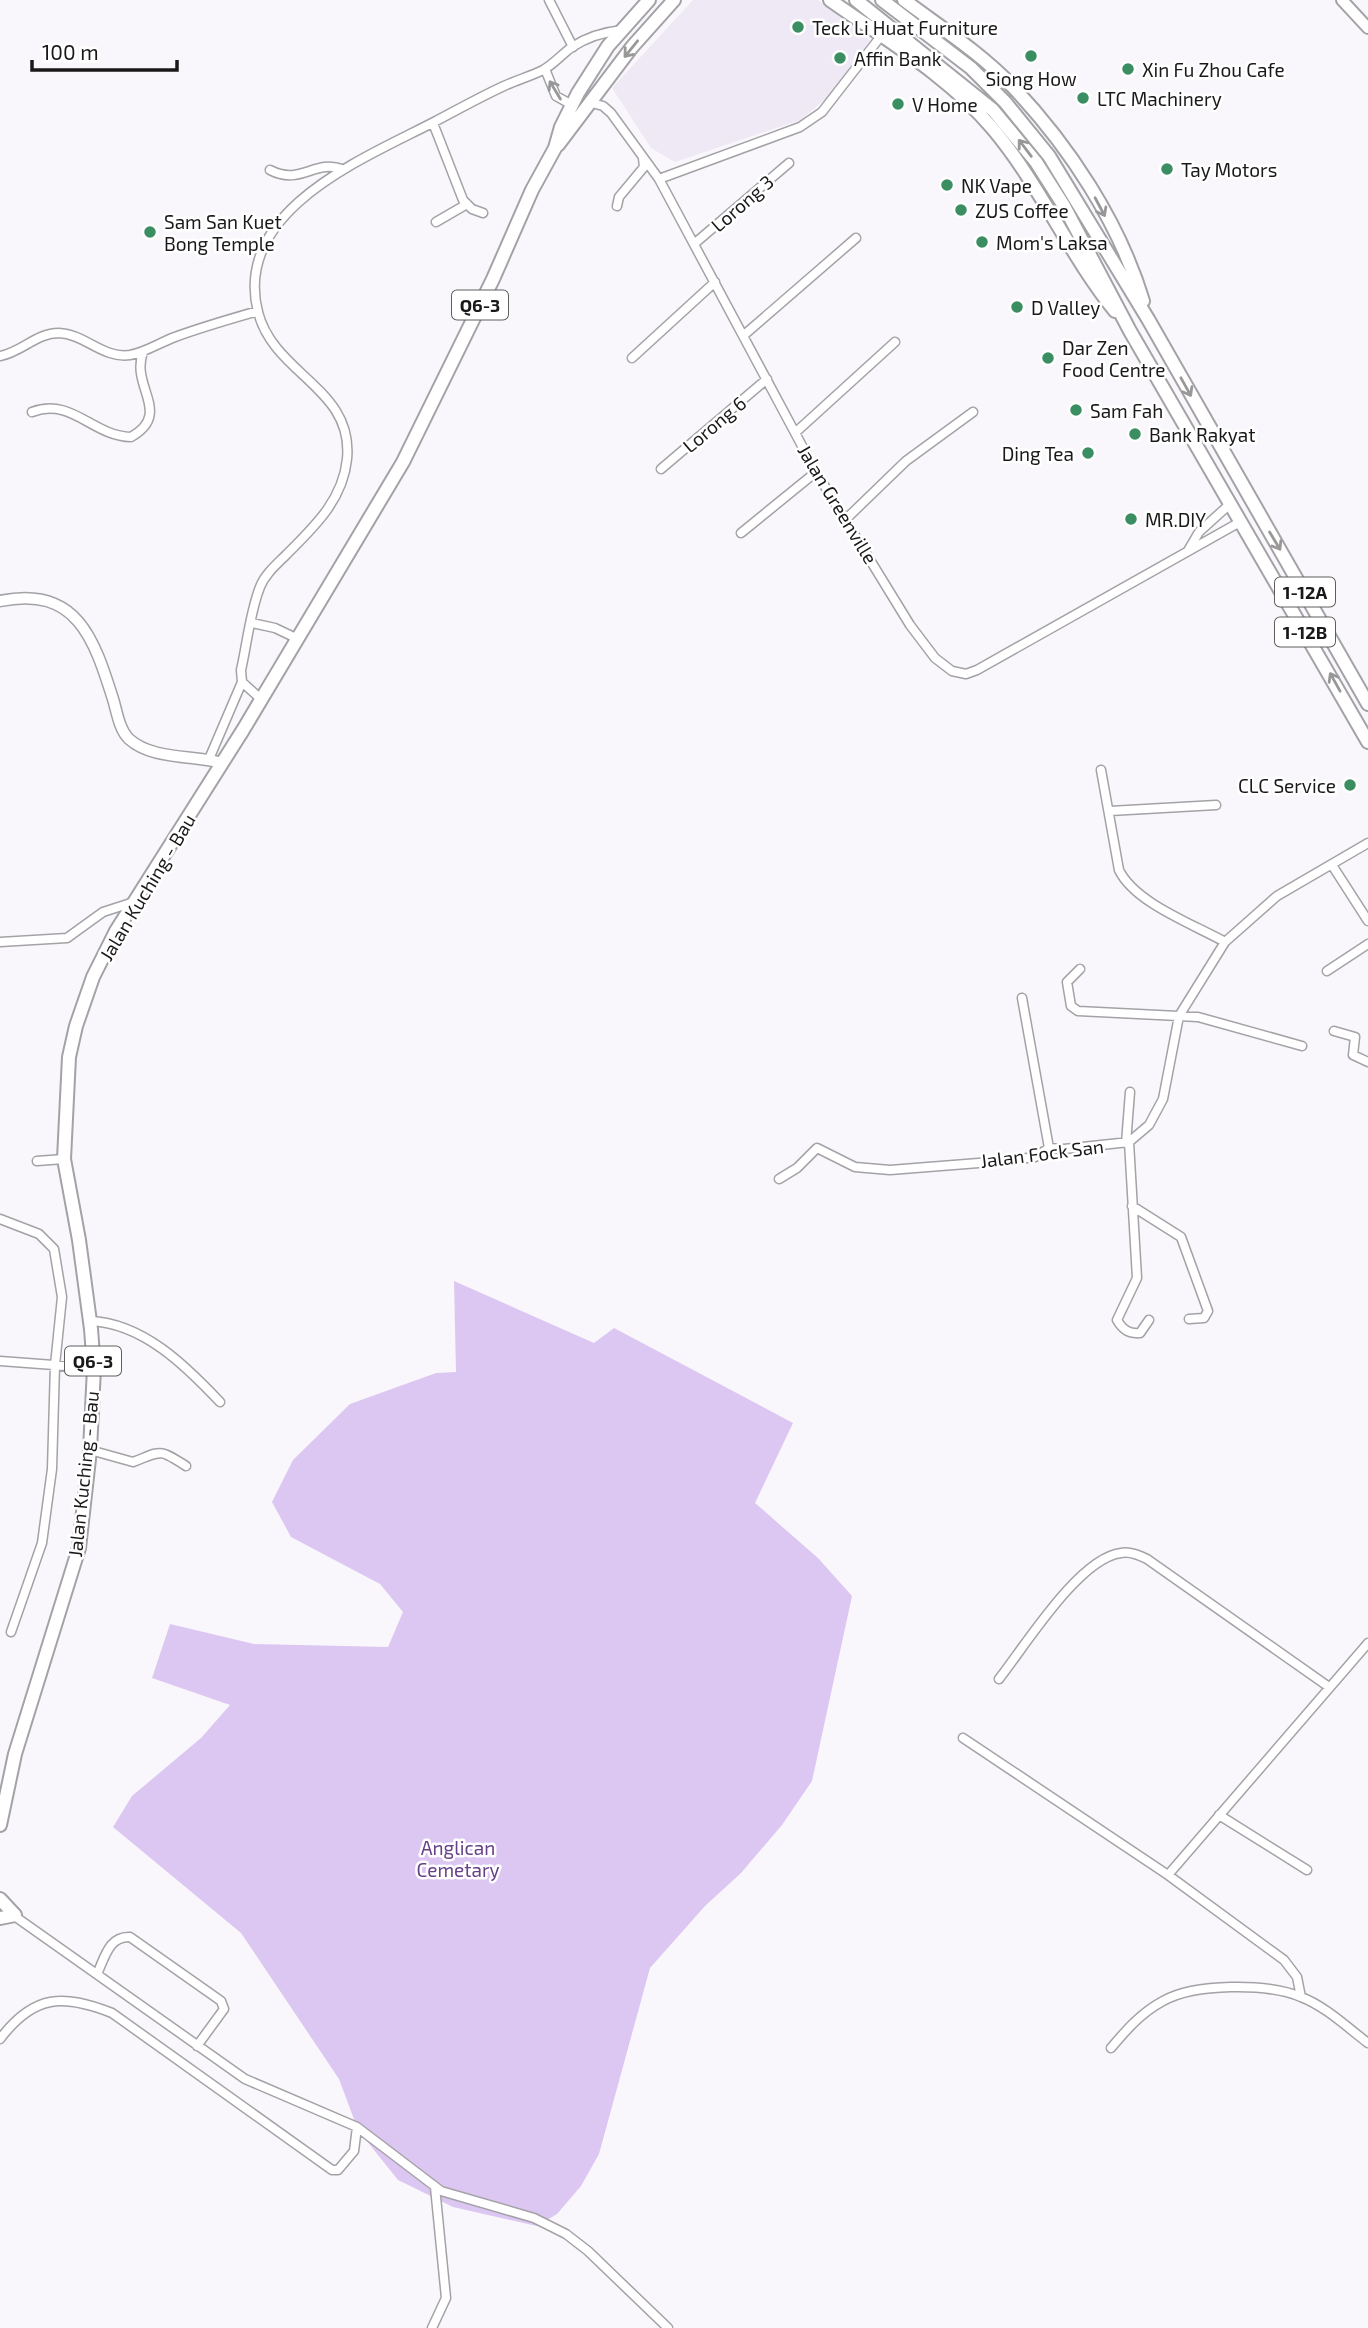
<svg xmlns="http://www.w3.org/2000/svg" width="1368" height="2328" font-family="'Exo 2',sans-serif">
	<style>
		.built { fill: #eee9f4 }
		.green { fill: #dcc7f3 }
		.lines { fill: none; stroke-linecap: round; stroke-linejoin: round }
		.minor-casing { stroke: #a4a2a6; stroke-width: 11 }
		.tertiary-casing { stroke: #a4a2a6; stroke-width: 13 }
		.secondary-casing { stroke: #a4a2a6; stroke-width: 14 }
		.primary-casing { stroke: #a4a2a6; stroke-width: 16 }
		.trunk-casing { stroke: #a4a2a6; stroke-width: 16 }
		.minor { stroke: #fff; stroke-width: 8 }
		.tertiary { stroke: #fff; stroke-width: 10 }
		.secondary { stroke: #fff; stroke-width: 10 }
		.primary { stroke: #fff; stroke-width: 12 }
		.trunk { stroke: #fff; stroke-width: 12 }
		.oneway { stroke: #989898 }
		.poi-dot { fill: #3a8e61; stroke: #fff; stroke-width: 2.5 }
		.labels { text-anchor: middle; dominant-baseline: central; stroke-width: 5; stroke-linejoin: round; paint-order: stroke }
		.shield { fill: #fff; stroke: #5e5e5f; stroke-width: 2 }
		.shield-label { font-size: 18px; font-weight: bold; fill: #19191a }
		.poi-label { font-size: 19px; fill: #19191a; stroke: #fff; text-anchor: start }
		.street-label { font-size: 19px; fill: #19191a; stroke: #fff }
		.park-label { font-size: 19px; fill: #664187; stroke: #fff }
	</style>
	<rect width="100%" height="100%" fill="#f9f7fb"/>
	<path class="built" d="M693,0H818L870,40L827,98L800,120L675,162L651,148L612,88Z"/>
	<path class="green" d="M454,1281L594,1343L614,1328L793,1423L755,1503L818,1558L852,1596L812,1781L782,1825L741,1873L705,1906L650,1968L599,2154L581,2186L557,2214L537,2226L453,2207L398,2180L358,2130L339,2079L241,1933L113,1827L132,1796L201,1738L230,1705L152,1678L170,1624L254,1644L388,1647L403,1612L380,1584L291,1537L272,1502L293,1460L350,1404L436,1373L456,1372Z"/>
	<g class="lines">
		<defs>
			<path id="minor" d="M549,0L573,47
				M545,69L556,96L572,105
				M592,103L603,106L611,113L659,179L816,472L910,625L935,658L952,671L966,674L977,670L1240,522
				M433,123L463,200L472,209L483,213
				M270,170C301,186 314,159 342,169
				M659,179L800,127L822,112L881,36
				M617,206L619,197L644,167L643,158
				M436,222L467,204
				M694,244L789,163
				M744,335L856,238
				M0,356C22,352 36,333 59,333C85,334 103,359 130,355C146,352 159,343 175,337C202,327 230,319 258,311
				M632,358L715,282
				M32,412C72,397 92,436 131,437C173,413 130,387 143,352
				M796,432L895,342
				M661,469L767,379
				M846,519L906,461L973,412
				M741,533L816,472
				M1189,549L1199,532L1230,504
				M252,623L275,628L296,638
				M262,700L242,682L241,670C247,644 250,612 260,587C265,574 277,564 286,555C314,527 343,500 347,459C354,388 274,375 258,312C232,210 365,158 434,122C457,110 480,97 504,86C517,80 531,76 543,70C554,64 562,54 572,47C587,37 604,32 622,30
				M209,759L242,682
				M1101,770L1119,870C1135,903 1193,924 1225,942
				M1110,811L1216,805
				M1332,865L1368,921
				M0,942L67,938L103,912L134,902
				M1080,969L1067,982L1071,1006L1078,1011L1198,1017L1302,1046
				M1327,971L1368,944
				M1022,998L1049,1148
				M1334,1031L1355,1037L1353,1055L1368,1062
				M1129,1142L1137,1278L1117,1320C1123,1330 1129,1334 1140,1333L1149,1320
				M1126,1143L1130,1092
				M37,1161L64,1159
				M779,1179L797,1168L817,1148L855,1167L890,1170L1004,1161L1035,1157L1049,1148L1064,1149L1129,1142L1149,1125L1163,1099L1179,1016L1225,942L1277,896L1368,843
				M1132,1206L1181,1237L1208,1311L1204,1318L1189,1319
				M0,1219L39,1234L54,1249L62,1297L55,1365L52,1469L42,1543L11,1632
				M90,1321C143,1323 186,1366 220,1402
				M0,1361L94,1368
				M90,1450L133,1462C162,1451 158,1448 186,1466
				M999,1679C1025,1646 1079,1558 1121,1553C1130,1551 1139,1555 1147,1559L1329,1687
				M963,1738L1168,1875L1284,1960L1297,1977L1301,1997
				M1219,1815L1307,1870
				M1168,1875L1368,1643
				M13,1915L245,2079L357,2127L441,2191L534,2218L566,2234L588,2251L668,2328
				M97,1974C105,1957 109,1936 130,1937L221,2001L224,2009L197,2046
				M0,2039C34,1994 63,1994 112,2013L332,2170H338L354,2151L357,2127
				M1111,2048C1127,2029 1141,2013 1163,2001C1195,1983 1267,1983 1301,1997C1325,2006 1348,2028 1368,2043
				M432,2328L446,2298L435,2187"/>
			<path id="tertiary" d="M0,601C77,585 94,639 113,699C117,712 119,729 129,739C152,760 194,755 222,763"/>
			<path id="secondary" d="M1342,0L1368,28"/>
			<path id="primary" d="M558,145L632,47L674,0
				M0,1825L15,1754L79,1548L90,1450L94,1368L91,1329L79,1240L64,1159L69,1057L76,1026L93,977L116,931L243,730L403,462L493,279L532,190L555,148L561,127L578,93L608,46L649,0
				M0,1899L15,1915
				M0,1918L15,1915"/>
			<path id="trunk" d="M830,0C885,39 949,76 993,129C1040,185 1069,254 1115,311
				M856,0L993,110L1036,162L1064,206L1130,331L1368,742
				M882,0L971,68L1005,102L1049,156L1148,319L1368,704
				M904,0C940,27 982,54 1013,87C1069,146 1119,222 1143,301"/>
		</defs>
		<use href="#minor" class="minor-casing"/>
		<use href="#tertiary" class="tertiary-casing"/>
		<use href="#secondary" class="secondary-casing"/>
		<use href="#primary" class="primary-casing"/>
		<use href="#trunk" class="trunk-casing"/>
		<use href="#minor" class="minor"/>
		<use href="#tertiary" class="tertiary"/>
		<use href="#secondary" class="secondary"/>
		<use href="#primary" class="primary"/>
		<use href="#trunk" class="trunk"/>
	</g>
	<defs><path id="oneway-shaft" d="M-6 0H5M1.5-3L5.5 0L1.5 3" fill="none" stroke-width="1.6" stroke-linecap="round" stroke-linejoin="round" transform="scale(1.75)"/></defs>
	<g class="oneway">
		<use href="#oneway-shaft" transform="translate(631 49) rotate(129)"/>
		<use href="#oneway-shaft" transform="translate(555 90) rotate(-121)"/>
		<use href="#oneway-shaft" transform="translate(1025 148) rotate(-127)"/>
		<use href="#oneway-shaft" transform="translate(1100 207) rotate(62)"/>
		<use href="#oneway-shaft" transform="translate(1186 387) rotate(61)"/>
		<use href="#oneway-shaft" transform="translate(1275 541) rotate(59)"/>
		<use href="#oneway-shaft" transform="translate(1335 682) rotate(-119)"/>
	</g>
	<g class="poi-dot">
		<circle cx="798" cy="27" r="7"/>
		<circle cx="1031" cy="56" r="7"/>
		<circle cx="840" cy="58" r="7"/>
		<circle cx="1128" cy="69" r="7"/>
		<circle cx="1083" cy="98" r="7"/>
		<circle cx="898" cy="104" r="7"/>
		<circle cx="1167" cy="169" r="7"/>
		<circle cx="947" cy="185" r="7"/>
		<circle cx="961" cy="210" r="7"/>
		<circle cx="150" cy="232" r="7"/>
		<circle cx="982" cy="242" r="7"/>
		<circle cx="1017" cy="307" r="7"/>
		<circle cx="1048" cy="358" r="7"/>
		<circle cx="1076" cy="410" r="7"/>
		<circle cx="1135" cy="434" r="7"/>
		<circle cx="1088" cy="453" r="7"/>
		<circle cx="1131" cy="519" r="7"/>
		<circle cx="1350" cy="785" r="7"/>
	</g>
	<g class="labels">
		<g class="shield">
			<rect x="452" y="290.5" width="56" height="29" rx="5"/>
			<rect x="1275" y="577.5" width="60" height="29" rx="5"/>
			<rect x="1275" y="617.5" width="60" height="29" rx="5"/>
			<rect x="65" y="1346.5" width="56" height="29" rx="5"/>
		</g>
		<g class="shield-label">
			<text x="480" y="305">Q6-3</text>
			<text x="1305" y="592">1-12A</text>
			<text x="1305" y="632">1-12B</text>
			<text x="93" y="1361">Q6-3</text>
		</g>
		<g class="poi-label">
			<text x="812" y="27">Teck Li Huat Furniture</text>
			<text x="854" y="58">Affin Bank</text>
			<text x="1142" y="69">Xin Fu Zhou Cafe</text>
			<text x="1031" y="78" text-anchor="middle">Siong How</text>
			<text x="1097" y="98">LTC Machinery</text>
			<text x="912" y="104">V Home</text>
			<text x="1181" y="169">Tay Motors</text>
			<text x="961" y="185">NK Vape</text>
			<text x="975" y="210">ZUS Coffee</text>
			<text x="164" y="221">Sam San Kuet<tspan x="164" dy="22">Bong Temple</tspan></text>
			<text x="996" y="242">Mom's Laksa</text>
			<text x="1031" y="307">D Valley</text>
			<text x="1062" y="347">Dar Zen<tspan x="1062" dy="22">Food Centre</tspan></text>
			<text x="1090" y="410">Sam Fah</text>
			<text x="1149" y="434">Bank Rakyat</text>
			<text x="1074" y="453" text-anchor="end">Ding Tea</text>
			<text x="1145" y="519">MR.DIY</text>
			<text x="1336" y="785" text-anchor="end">CLC Service</text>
		</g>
		<g class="street-label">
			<text transform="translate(742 203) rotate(-41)">Lorong 3</text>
			<text transform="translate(714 424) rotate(-40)">Lorong 6</text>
			<text transform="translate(838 504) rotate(59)">Jalan Greenville</text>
			<text transform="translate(147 887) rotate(-59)">Jalan Kuching - Bau</text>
			<text transform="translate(1042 1153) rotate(-7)">Jalan Fock San</text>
			<text transform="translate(83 1474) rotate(-84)">Jalan Kuching - Bau</text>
		</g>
		<g class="park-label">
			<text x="458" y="1847">Anglican<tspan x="458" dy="22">Cemetary</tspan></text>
		</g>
	</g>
	<path d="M32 60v10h145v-10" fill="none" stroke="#19191a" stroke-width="3.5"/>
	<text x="42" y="60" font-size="21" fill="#19191a" stroke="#ffffff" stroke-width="5" paint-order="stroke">100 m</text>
</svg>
